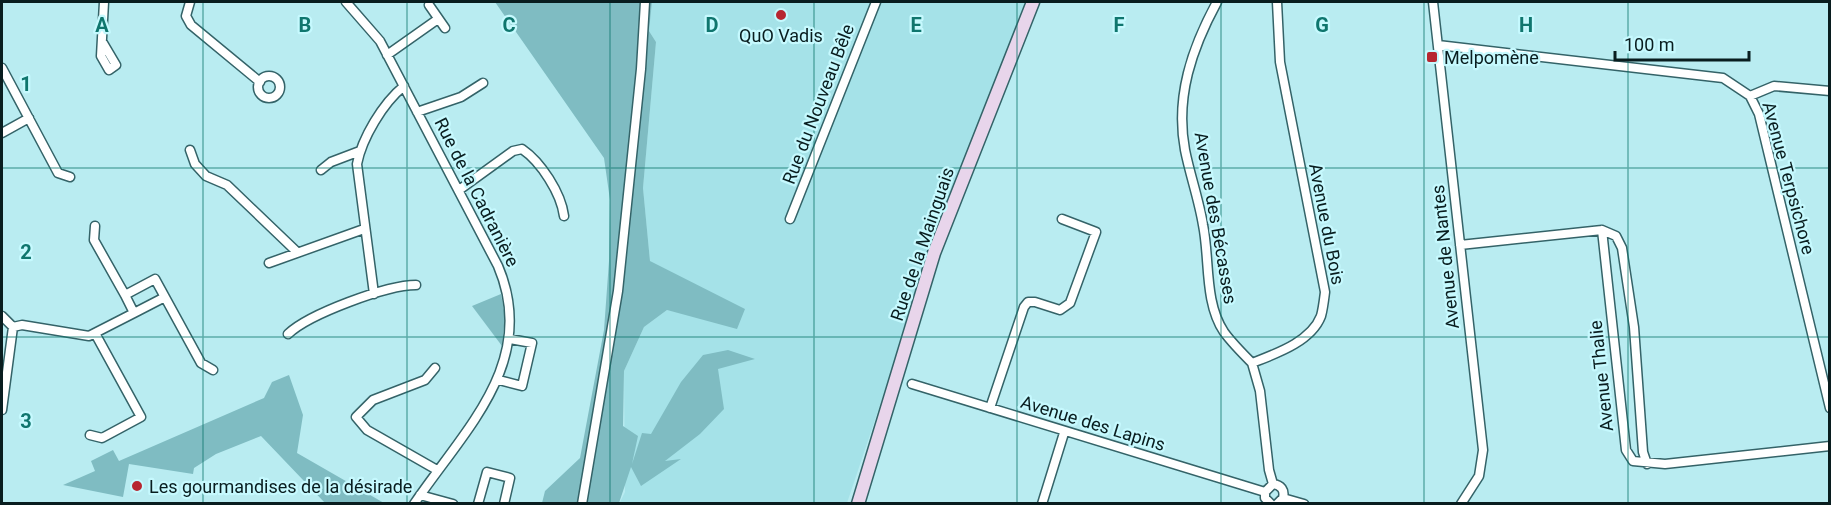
<svg xmlns="http://www.w3.org/2000/svg" width="1831" height="505" font-family="Roboto,sans-serif">
	<style>
		.built { fill: #a5e2e8 }
		.green { fill: #7fbcc2 }
		.lines { fill: none; stroke-linecap: round; stroke-linejoin: round }
		.street-casing { stroke: #346368; stroke-width: 11 }
		.secondary-casing { stroke: #346368; stroke-width: 15 }
		.street { stroke: #fff; stroke-width: 8 }
		.secondary { stroke: #e8d5eb; stroke-width: 12 }
		.grid { fill: none; stroke: #0f766e; stroke-width: 1.5; stroke-opacity: 0.55 }
		.poi-dot { fill: #b72630; stroke: #c6f9fe; stroke-width: 2 }
		.labels { text-anchor: middle; dominant-baseline: central; stroke-width: 4.5; stroke-linejoin: round; paint-order: stroke }
		.poi-label { font-size: 18px; fill: #091d1f; stroke: #c6f9fe; text-anchor: start }
		.street-label { font-size: 18px; fill: #091d1f; stroke: #c6f9fe }
		.grid-label { font-size: 20px; text-anchor: middle; font-weight: bold; fill: #0f766e; stroke: #c6f9fe; stroke-width: 4.5; stroke-linejoin: round; paint-order: stroke }
	</style>
	<rect width="100%" height="100%" fill="#b9ecf1"/>
	<path class="built" d="M652,2H1025L918,292L847,503L619,504L625,492L624,371L644,327L667,310L699,317L650,261L643,188L656,42L649,31Z"/>
	<path class="green" d="M495,2H652L649,31L656,42L643,188L650,261L745,309L737,329L667,310L644,327L624,371L623,426L638,436L632,464L642,433L651,434L681,382L703,355L728,350L755,359L718,369L724,409L700,434L665,461L681,459L641,486L631,467L619,503H542L545,491L580,458L604,330L609,261L610,200L604,158Z
		M501,294L505,316L502,346L472,306Z
		M289,375L303,415L297,453L384,503H325L261,436L216,454L194,468L193,474L129,464L123,497L63,485L95,471L91,461L113,450L119,461L264,398L272,382Z"/>
	<g class="lines">
		<defs>
			<path id="street" d="M190,2L186,16L191,25L260,82
				M346,2L380,41L498,266C539,362 464,430 414,504
				M1217,2C1192,48 1175,97 1185,150C1190,175 1199,200 1203,225C1210,259 1204,302 1224,332C1232,343 1242,353 1252,363
				M1433,2L1483,450L1479,476L1461,504
				M429,5L445,28
				M103,43L116,65L109,70L101,56L104,2
				M1438,45L1723,78L1750,96L1774,86L1830,91
				M387,55L438,19
				M2,68L58,173L70,177
				M258 87a11 11 0 1 1 22 0a11 11 0 1 1-22 0Z
				M1750,96L1759,114L1830,408
				M417,112L461,97L483,83
				M2,133L29,118
				M190,150L195,164L206,176L227,185L297,252
				M321,170L331,162L360,151
				M459,190L513,151L522,149C541,162 561,193 564,216
				M790,219L876,2
				M95,226L94,240L125,295L155,279L201,363L213,370
				M1602,230L1616,236L1622,248L1634,327L1643,452L1647,464
				M1460,245L1602,230L1626,450L1633,461L1665,464L1830,446
				M269,263L364,229
				M374,294L357,164C362,138 383,103 404,86
				M125,295L134,313L165,297
				M2,316L13,327L2,410
				M13,327L22,325L89,336L134,313
				M288,334C309,314 387,285 416,285
				M435,368L425,380L373,400L356,417L367,430L437,470
				M499,380L522,386L532,343L510,339
				M912,384L1265,492
				M990,408L1024,307L1028,302H1035L1060,310L1070,303L1096,232L1062,219
				M90,435L102,438L141,417L96,335
				M1273,484L1269,470L1260,391L1252,363C1275,354 1311,342 1321,316C1323,309 1324,300 1325,292L1280,62L1277,2
				M420,495L453,504
				M1283,498L1304,504
				M478,504L487,472L510,478L504,504
				M582,504L618,291L641,69L645,2
				M1042,504L1064,433
				M1271,504L1265,498V492L1273,484C1281,485 1285,490 1283,498L1277,504"/>
			<path id="secondary" d="M858,504L934,253L1033,2"/>
		</defs>
		<use href="#street" class="street-casing"/>
		<use href="#secondary" class="secondary-casing"/>
		<use href="#street" class="street"/>
		<use href="#secondary" class="secondary"/>
	</g>
	<path class="grid" d="M203,2V504M407,2V504M610,2V504M814,2V504M1017,2V504M1221,2V504M1424,2V504M1628,2V504M2,168H1830M2,337H1830"/>
	<g class="poi-dot">
		<circle cx="781" cy="15" r="6"/>
		<rect x="1426" y="51" width="12" height="12" rx="3"/>
		<circle cx="137" cy="486" r="6"/>
	</g>
	<g class="labels">
		<g class="poi-label">
			<text x="781" y="35" text-anchor="middle">QuO Vadis</text>
			<text x="1444" y="57">Melpomène</text>
			<text x="149" y="486">Les gourmandises de la désirade</text>
		</g>
		<g class="street-label">
			<text transform="translate(818 104) rotate(-69)">Rue du Nouveau Bêle</text>
			<text transform="translate(1789 178) rotate(75)">Avenue Terpsichore</text>
			<text transform="translate(477 192) rotate(63)">Rue de la Cadranière</text>
			<text transform="translate(1216 218) rotate(80)">Avenue des Bécasses</text>
			<text transform="translate(1327 224) rotate(79)">Avenue du Bois</text>
			<text transform="translate(922 244) rotate(-71)">Rue de la Mainguais</text>
			<text transform="translate(1445 257) rotate(-96)">Avenue de Nantes</text>
			<text transform="translate(1601 376) rotate(-96)">Avenue Thalie</text>
			<text transform="translate(1093 423) rotate(17)">Avenue des Lapins</text>
		</g>
	</g>
	<g class="grid-label">
		<text x="102" y="32">A</text>
		<text x="305" y="32">B</text>
		<text x="509" y="32">C</text>
		<text x="712" y="32">D</text>
		<text x="916" y="32">E</text>
		<text x="1119" y="32">F</text>
		<text x="1322" y="32">G</text>
		<text x="1526" y="32">H</text>
		<text x="26" y="91">1</text>
		<text x="26" y="259">2</text>
		<text x="26" y="428">3</text>
	</g>
	<rect width="1831" height="505" fill="none" stroke="#091d1f" stroke-width="6"/>
	<path d="M1615 51v9h134v-9" fill="none" stroke="#091d1f" stroke-width="3"/>
	<text x="1624" y="51" font-size="18" fill="#091d1f" stroke="#c6f9fe" stroke-width="4.5" paint-order="stroke">100 m</text>
</svg>
